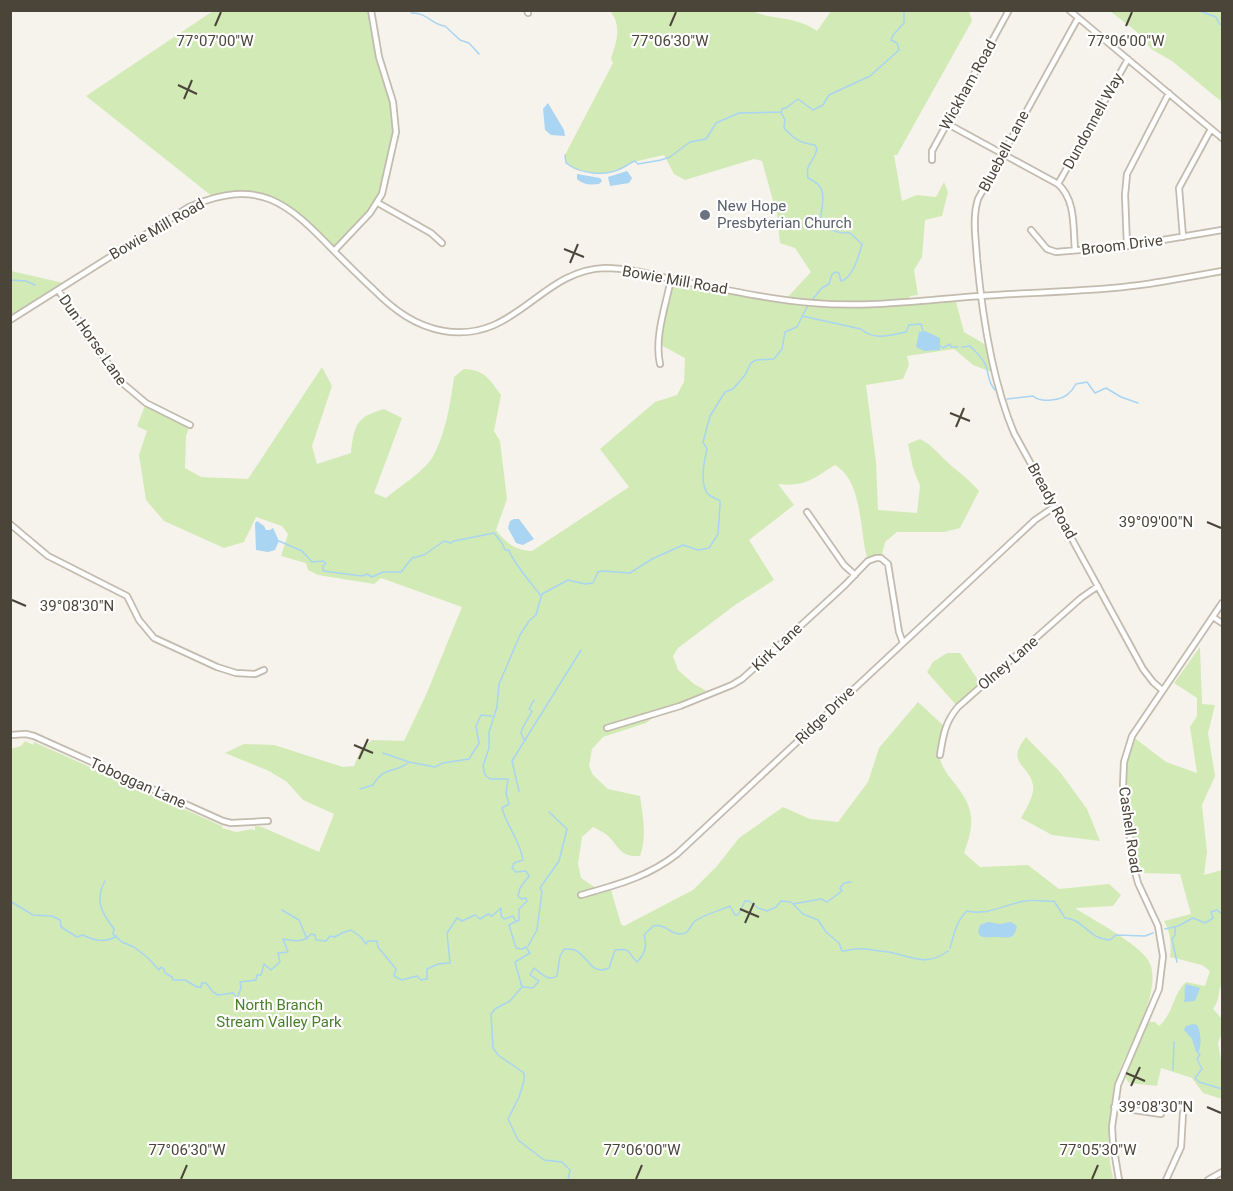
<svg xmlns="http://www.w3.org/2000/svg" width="1233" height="1191" font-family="Roboto,sans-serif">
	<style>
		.green { fill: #d2eab5 }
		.water { fill: #a9d4f2 }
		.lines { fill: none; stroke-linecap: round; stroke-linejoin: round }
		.stream { stroke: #a9d4f2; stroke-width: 1.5 }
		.minor-casing { stroke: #c2bbae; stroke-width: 8 }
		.minor { stroke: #fff; stroke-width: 4.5 }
		.ticks { fill: none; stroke: #4b4439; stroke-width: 2 }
		.worship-dot { fill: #6b7280; stroke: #fff; stroke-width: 2 }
		.labels { text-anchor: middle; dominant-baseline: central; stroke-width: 4.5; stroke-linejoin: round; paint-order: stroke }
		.street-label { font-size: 15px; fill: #4b4439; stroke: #fff }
		.worship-label { font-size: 15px; fill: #5b616d; stroke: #fff; text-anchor: start }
		.park-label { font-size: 15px; fill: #4a7f2a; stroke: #fff }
		.ticks-label { font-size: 15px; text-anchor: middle; fill: #4b4439; stroke: #fff; stroke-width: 4.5; stroke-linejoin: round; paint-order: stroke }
	</style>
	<rect width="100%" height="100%" fill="#f6f3ec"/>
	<path class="green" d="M213,11H371L393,102L396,132L378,203L334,251L284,205L241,194L213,197L86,96Z
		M610,11H752C775,21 794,15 817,31L831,11H969L972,21L897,155H894L902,201L917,195L936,197L944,182L948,192L942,216L925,220L922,257L914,270L918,295L910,296L909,301L955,298L964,332L991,348L997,374L973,365L954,349L907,356L909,365L903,379L866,385L876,462L878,510L917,513L920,486L913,468L908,444L920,439C930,444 935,450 943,458C955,470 967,477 979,491L960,528L944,532H897L885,542L881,558L868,561C859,533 864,482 835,465C812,479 806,487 778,484L794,505L749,540L774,580L735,605L678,648L673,656L678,670L694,684L712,694L662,711L646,723L603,737L592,749L589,766L593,775L608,789L640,796C643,818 647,836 640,856C619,857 620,847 607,835C603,832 597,829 593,827L582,837L578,864L581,878L599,890V894L611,890L621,924L624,926L693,890L717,866L739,838L783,807L810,819L838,822L868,782L879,748L918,702L945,727C943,735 939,746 940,755C940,764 946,773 952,780C974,807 976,820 964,853L980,867L1028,865L1059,889L1109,884L1121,895L1113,906L1075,908C1093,920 1146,947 1151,966C1159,996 1132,1040 1121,1067C1109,1096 1104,1150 1114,1180H11L10,749L21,746L25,741L33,745L34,742L222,826V828L236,832L252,829L255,831V826L262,827L319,852L334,814L303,800L287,782L269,771L225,753L244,744L274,745L343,767L354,766L361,749L372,740L404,741L426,695L462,607L381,578L374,584L318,575L308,570L306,563L281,556L288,534L282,526L256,517L244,542L224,548L164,521L146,500L139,455L147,431L137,426L146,403L190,425L186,436L185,468L201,477L248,479L322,367L332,386L312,446L317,464L351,453C354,425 356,417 384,409L402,418L374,493L386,498C399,487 423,472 432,458C445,437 451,401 454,377L464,369C485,370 489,379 501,395L494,431L500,441L507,499L496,530C506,543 515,550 532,551L629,487L600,449L655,402L677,395L684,382L685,358L659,344L671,279L785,300L811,272L795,248L780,243L777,215L762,161L754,159L685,180L674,174L664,155L629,163L623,168L601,174L574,169L566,163L565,155L613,63L611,58C617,41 622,26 610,11Z
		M1110,11H1222V102L1172,61L1151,49L1142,36Z
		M11,271L68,284L11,320Z
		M1200,647L1202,704L1215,705L1208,733L1215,776L1202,805L1207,852L1204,875L1222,870V984C1217,991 1221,998 1213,1009L1222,1019V1033L1218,1043L1222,1067V1099L1203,1093L1192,1078L1161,1068L1157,1086L1129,1083L1125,1077L1149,1022H1155L1159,1026C1174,1013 1172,995 1186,982L1205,986L1210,971L1202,965L1170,957C1172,945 1170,931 1164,921L1191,914L1180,874L1142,873L1134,868L1123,772L1132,736L1166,762L1197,773L1190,727L1197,716V698L1174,683Z
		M947,653H960L982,686L958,707L927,672L933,662Z
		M1026,737L1060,772L1087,809L1100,841L1052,835L1021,818C1026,809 1035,795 1033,785C1029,764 1005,764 1026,737Z"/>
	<path class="water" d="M548,103L564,130L565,136L551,135L545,130L543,109Z
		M627,171L632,178L629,183L610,186L608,177Z
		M577,174L600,178L602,181L599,184C590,185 584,185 577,179Z
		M925,331L940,338V350L924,351L916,347L919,332Z
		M514,519H519L534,539L523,545L516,543L508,528L510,521Z
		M257,521L264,526L266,530H270L273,528L279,541L275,550L268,552L256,550L255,523Z
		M988,922L1000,924L1011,922L1017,926C1014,943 1004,936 993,937C983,938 975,938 980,925Z
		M1186,984L1200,988L1195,1001L1184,1002C1186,996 1183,991 1186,984Z
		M1193,1024L1197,1025C1201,1032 1202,1046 1198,1053L1196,1052L1192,1039L1184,1030L1186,1026Z"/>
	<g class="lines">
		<path class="stream" d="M1197,10L1216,17L1219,23L1222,26
			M411,13C427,12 432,25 445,26L460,40L469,43L479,54
			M565,155L566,163C580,174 605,177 622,168C627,166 629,163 635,161L638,164L661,160L670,157L690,142L706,139L716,123L739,113L781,112
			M10,280L26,281L35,285
			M811,301L822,288L829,284L832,274L836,272L839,273L841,281C853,278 859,256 862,244L850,233C838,233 830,231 820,224C821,203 831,188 808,178C805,163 814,163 817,149L815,145C800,143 794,139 784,128L785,120L781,112L782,109L786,108L798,99L813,110L823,105L829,95L870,76L899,50L897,43L891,40L893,35L904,23V10
			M802,316L861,329C875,341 890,335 906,332L909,325L921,324L923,331
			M939,345L943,348L950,344L951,347H958
			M962,347L970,346C976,352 983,358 986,366C989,375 988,383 995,390
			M1007,399L1033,396C1040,403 1063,401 1070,392C1073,390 1074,386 1076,384L1087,382L1095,393L1106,388L1121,397L1138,403
			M279,541L302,551L312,562L323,561L326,563L323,566V571L362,576L367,574L372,577L383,572H401L412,558L424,555L444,541L451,543L454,541L494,533L502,543L505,550H509C512,562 534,586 541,596
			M524,740L521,733C523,724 529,719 532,711L529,709L534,700
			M383,753L409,762L435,767L443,763L469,759L479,743L476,726L481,715L492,716
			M360,789L373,785C386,764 394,775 409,762
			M519,791L512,761L581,650
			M105,881C94,901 102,913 114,929L113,934L122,942L134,947L148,958L159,970L161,967L164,969L165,973L172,977L173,980H185L197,987H201L202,983H206L213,992L218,995L233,993L237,998L241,988L240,982L256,980L257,975H261L264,964L271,970L280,962L278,953L288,952L283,939C294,941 304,943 311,934L315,935L316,940L326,941L330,936L335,937L342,933L351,930L361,937L366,944L368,941H377L378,947L396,969L394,976L402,980L417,976L421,980L427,979V969L438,964L450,963L447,933L457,918L462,921L475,915L480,919L488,914L492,916L501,908V916L504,919L513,916L516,921
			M10,901L33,915L52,916L60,920L61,927L77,937L83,935C95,941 105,943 117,936
			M793,904L821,899L827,902L842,891L840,888L844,883L851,882
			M282,910L299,920L307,939
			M1175,928V935L1172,939L1177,962
			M1165,929L1178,926L1193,918L1205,923L1213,918L1211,912L1217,910L1222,914
			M528,946L537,930L542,891L540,888L559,861L567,829L549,812
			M950,948C954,935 956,921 967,911C988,916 1005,904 1025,901C1035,899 1044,902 1054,901L1065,918C1084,919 1088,939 1110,940L1116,935L1145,936L1153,933
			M523,987L533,988L539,981L530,975L534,968C541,973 548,982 557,976L560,956L564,949C568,949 572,949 575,950C589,957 591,976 609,968L615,950C633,948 627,953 637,962C645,954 648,946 644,935L653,926C665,923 670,934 680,934C689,934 689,928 694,922C700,916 721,910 730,906L735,915H738L745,901H749L758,908L767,911L776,907L781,901L791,902L803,914L818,920L826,932L839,943L842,951C848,951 850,949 856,949C863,948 872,950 880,951C905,952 923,970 948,951
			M1198,1053L1200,1054L1197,1059L1202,1069L1195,1078L1199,1082L1222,1089
			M1173,1070L1174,1042
			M568,1180L570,1170L562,1162L544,1160L518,1140L508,1119L519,1097L524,1081V1073L498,1055L493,1048L491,1014L495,1009L510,1001L522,987L515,962L530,953L526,947L522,949L516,948L509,925L519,920V909L527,901L526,898L521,899L518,896L520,888L529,876L526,871L516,872L512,868L514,863L523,860C520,840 507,827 502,808L509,804L506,793L508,779H490L485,775L483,766L489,748V732L497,707L499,684L520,635L529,621L536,615L542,594L568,580L585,584L593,583L598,572L603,571L630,573L652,559L683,545L698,550L709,548L718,534L720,505V501C716,498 710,497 707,493C700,482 704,461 707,449L703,442L710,416L725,392L733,389L745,375L751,363L756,360L774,359L782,349L785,332L797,327L808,305"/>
		<defs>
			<path id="minor" d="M527,10L528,13
				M1069,10L1222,138
				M1078,18L978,199C972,218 976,239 977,259C982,313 993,383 1014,433L1143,669L1153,682L1162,690
				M946,123L1058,184C1076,200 1073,228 1075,250
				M932,160V151L1009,10
				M1058,184L1128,59
				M378,203L431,233L442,243
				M1031,230L1047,249L1056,252L1127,246L1222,230
				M1183,237L1179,188L1211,129
				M1127,246L1125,195L1127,174L1169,93
				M334,251L370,213L382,194L396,132L393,102L379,57L371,10
				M58,290L120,381L146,403L190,425
				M10,320L189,207C259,177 287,202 334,251C347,264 360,277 374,290C394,310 415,326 444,331C516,343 540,270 605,268C627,268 649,274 671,279C718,288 765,299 813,303C869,308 924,300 980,296C1033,292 1087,292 1140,285C1168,281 1195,276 1222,271
				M660,364C654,337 666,305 671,279
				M807,512L844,565L855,575
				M10,524L48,556L127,596L139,620L154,638L217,667L236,673L255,674L264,670
				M1213,617L1222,623
				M607,728L680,706L732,685L742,679L772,652L845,585L868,561L876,558H881L888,564L899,632L903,643
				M10,735L26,734L34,736L223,821L231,823L268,821
				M940,755C943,736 945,722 958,707L1081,598L1098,586
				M581,895C616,885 648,877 677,854L1035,520L1054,507
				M1114,1107L1161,1114
				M1119,1180L1113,1144L1112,1127L1118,1085L1159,989L1163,956L1158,926L1138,883L1134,868L1123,785L1124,762L1132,736L1222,603
				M1166,1180L1181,1147L1183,1113
				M1208,1180L1222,1172"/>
		</defs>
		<use href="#minor" class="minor-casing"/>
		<use href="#minor" class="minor"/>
	</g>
	<path class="ticks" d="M215,26L221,12M670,26L676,12M1126,26L1132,12M178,85L197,94M184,99L192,80M564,249L584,257M570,263L578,244M950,413L970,421M956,427L964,408M1207,522L1221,528M12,600L26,606M354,745L373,753M359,759L368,739M740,909L759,917M745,923L754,903M1126,1073L1145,1081M1131,1086L1140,1067M1207,1107L1221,1113M181,1179L187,1165M636,1179L642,1165M1092,1179L1098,1165"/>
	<circle class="worship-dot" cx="705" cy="215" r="6"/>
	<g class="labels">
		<g class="street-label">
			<text transform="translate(968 85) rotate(-61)">Wickham Road</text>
			<text transform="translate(1093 121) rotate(-61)">Dundonnell Way</text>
			<text transform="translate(1004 151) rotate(-62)">Bluebell Lane</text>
			<text transform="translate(157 229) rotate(-30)">Bowie Mill Road</text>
			<text transform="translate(1122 245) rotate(-7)">Broom Drive</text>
			<text transform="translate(675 280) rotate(10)">Bowie Mill Road</text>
			<text transform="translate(93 340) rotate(55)">Dun Horse Lane</text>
			<text transform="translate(1052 501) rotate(61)">Bready Road</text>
			<text transform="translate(777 647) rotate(-43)">Kirk Lane</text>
			<text transform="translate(1008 663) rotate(-41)">Olney Lane</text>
			<text transform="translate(825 715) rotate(-44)">Ridge Drive</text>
			<text transform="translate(138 783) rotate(24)">Toboggan Lane</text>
			<text transform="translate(1130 830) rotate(82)">Cashell Road</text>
		</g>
		<g class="worship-label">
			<text x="717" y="206">New Hope<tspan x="717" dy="17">Presbyterian Church</tspan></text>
		</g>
		<g class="park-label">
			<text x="279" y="1005">North Branch<tspan x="279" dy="17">Stream Valley Park</tspan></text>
		</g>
	</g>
	<g class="ticks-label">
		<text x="215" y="46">77°07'00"W</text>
		<text x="670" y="46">77°06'30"W</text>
		<text x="1126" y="46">77°06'00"W</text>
		<text x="1156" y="527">39°09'00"N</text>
		<text x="77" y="611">39°08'30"N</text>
		<text x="1156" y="1112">39°08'30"N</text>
		<text x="187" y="1155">77°06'30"W</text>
		<text x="642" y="1155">77°06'00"W</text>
		<text x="1098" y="1155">77°05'30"W</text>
	</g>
	<rect width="1233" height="1191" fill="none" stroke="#4b4439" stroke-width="24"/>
</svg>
